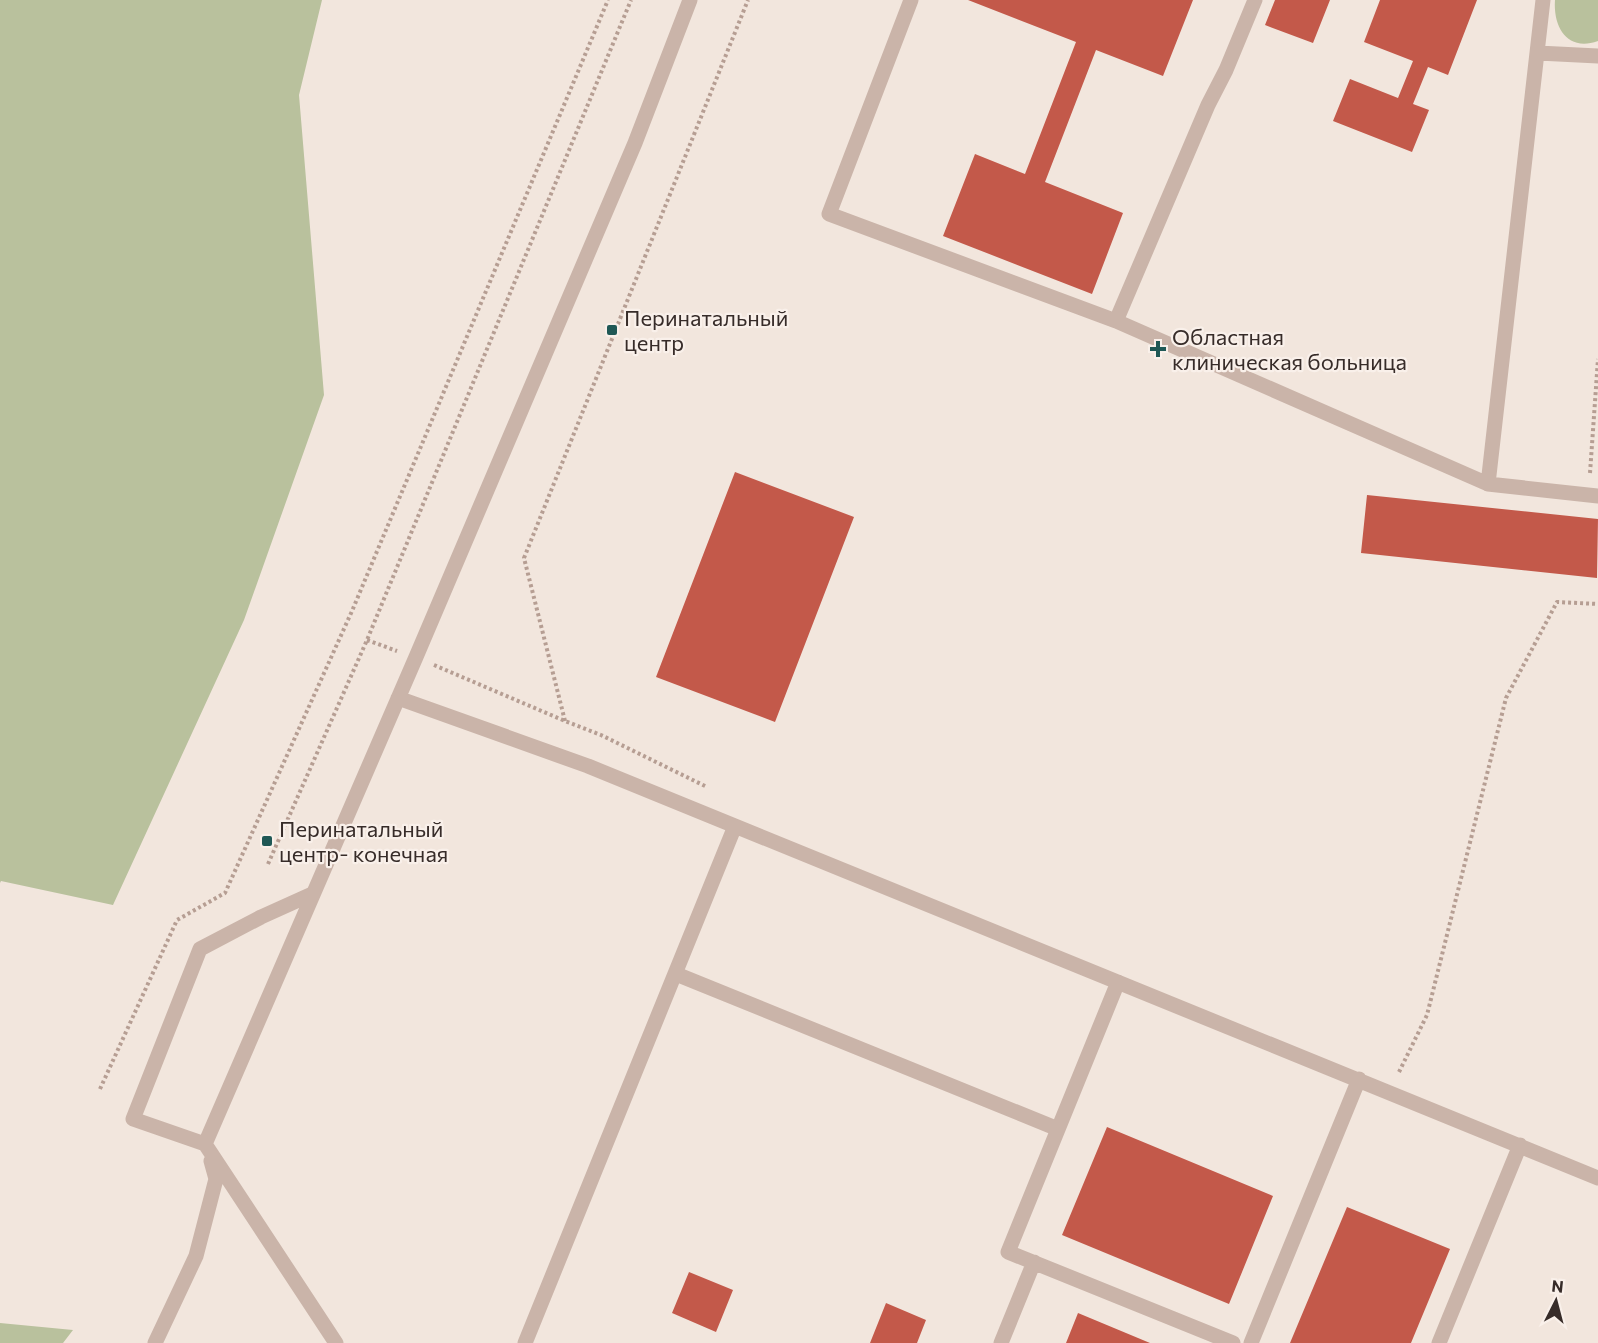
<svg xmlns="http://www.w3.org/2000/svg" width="1598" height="1343" font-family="Commissioner,sans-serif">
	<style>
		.green { fill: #b9c19d }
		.building { fill: #c3594a }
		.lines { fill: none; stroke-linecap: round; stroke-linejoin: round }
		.path { stroke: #b69e93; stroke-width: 4; stroke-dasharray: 3 3; stroke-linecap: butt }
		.minor { stroke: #cab4a9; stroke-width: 15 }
		.poi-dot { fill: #1f5855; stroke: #f9f0ea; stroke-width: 2 }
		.labels { text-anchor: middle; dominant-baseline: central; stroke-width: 4.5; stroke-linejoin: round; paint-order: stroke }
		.poi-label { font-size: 22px; fill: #372c29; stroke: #f9f0ea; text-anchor: start }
	</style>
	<rect width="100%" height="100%" fill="#f2e6dd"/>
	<path class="green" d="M0,0H322L299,95L324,395L244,620L113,905L1,881L0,883Z
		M1555,0H1598V41C1567,52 1553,27 1555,0Z
		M0,1323L73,1330L63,1343H0Z"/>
	<path class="building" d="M968,0H1193L1163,76L1096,50L1045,182L1123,213L1092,294L943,236L975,154L1025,174L1076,42Z
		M1275,0H1330L1313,43L1265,25Z
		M1380,0H1477L1448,75L1428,67L1413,104L1429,110L1412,152L1333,121L1350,79L1398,98L1413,61L1364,42Z
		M735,472L854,517L775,722L656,677Z
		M1367,495L1598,519L1597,578L1361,553Z
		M1107,1127L1273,1196L1229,1304L1062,1235Z
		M1347,1207L1450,1249L1411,1343H1290Z
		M689,1272L733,1290L716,1332L672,1313Z
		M886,1303L926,1320L917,1343H870Z
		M1078,1313L1150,1343H1066Z"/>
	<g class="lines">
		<path class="path" d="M1590,473L1598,359
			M367,640L397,651
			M434,665L565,721L601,735L707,787
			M565,721L524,558L748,0
			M268,864L367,640L631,0
			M1399,1072L1427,1015L1506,698L1557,602L1598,604
			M100,1089L177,920L225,893L352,611L608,0"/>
		<path class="minor" d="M911,0L829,214L1116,321
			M1255,0L1226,70L1208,105L1116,321L1488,484L1598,496
			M1538,53L1598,56
			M1488,484L1543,0
			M398,698L588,766L1598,1178
			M312,894L261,917L200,949L133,1119L205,1144L416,657L635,143L690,0
			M676,974L1058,1129
			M1118,982L1008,1252L1233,1343
			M205,1144L336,1343
			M155,1343L196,1256L216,1179L211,1161
			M525,1343L735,826
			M1001,1343L1034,1262
			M1251,1343L1359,1079
			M1439,1343L1520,1145"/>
	</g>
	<g class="poi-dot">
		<rect x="606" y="324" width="12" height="12" rx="3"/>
		<path d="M1155 340h6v6h6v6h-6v6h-6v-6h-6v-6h6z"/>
		<rect x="261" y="835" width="12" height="12" rx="3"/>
	</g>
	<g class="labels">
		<g class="poi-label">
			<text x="624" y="317">Перинатальный<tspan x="624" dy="25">центр</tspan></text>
			<text x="1172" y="336">Областная<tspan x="1172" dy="25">клиническая больница</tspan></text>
			<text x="279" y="828">Перинатальный<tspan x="279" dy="25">центр- конечная</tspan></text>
		</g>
	</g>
	<g transform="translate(1556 1301) rotate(6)" stroke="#f9f0ea" stroke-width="4.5" paint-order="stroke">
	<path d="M0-4.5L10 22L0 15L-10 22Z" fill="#372c29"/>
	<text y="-9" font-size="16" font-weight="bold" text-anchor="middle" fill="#372c29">N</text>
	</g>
</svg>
